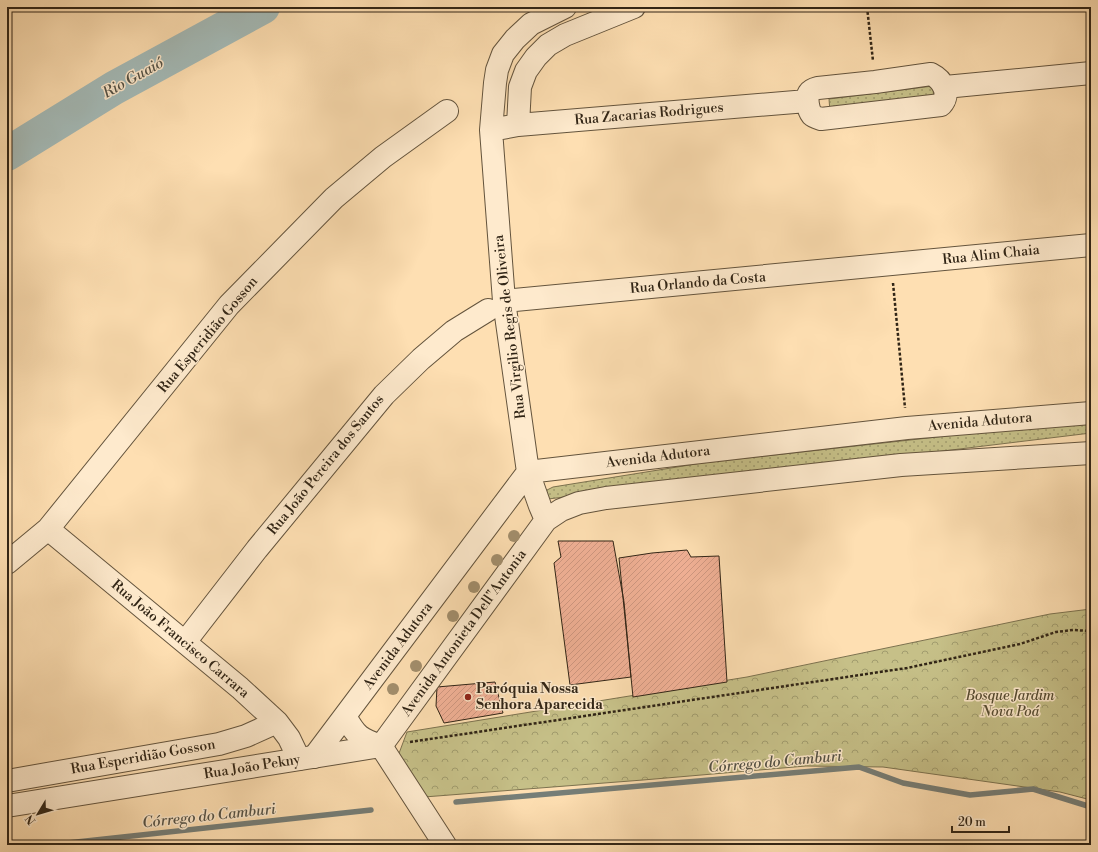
<svg xmlns="http://www.w3.org/2000/svg" width="1098" height="852" font-family="'Libre Bodoni',serif">
	<style>
		.grass { fill: url(#grass-dots); stroke: #7c724f }
		.forest { fill: url(#forest-crowns); stroke: #7c724f }
		.lines { fill: none; stroke-linecap: round; stroke-linejoin: round }
		.stream { stroke: #767e77; stroke-width: 5.5 }
		.river { stroke: #a4bab7; stroke-width: 34 }
		.building { fill: url(#building-hatch); stroke: #312516 }
		.minor-casing { stroke: #64543d; stroke-width: 24 }
		.tertiary-casing { stroke: #64543d; stroke-width: 24 }
		.path { stroke: #312516; stroke-width: 2.5; stroke-dasharray: 3 2; stroke-linecap: butt }
		.minor { stroke: #feeacd; stroke-width: 22 }
		.tertiary { stroke: #feeacd; stroke-width: 22 }
		.tree { fill: #a28e6c }
		.poi-dot { fill: #8f2418; stroke: #feeacd; stroke-width: 1.5 }
		.labels { text-anchor: middle; dominant-baseline: central; stroke-width: 3; stroke-linejoin: round; paint-order: stroke }
		.street-label { font-size: 14px; fill: #312516; stroke: #feeacd }
		.poi-label { font-size: 14px; font-weight: bold; fill: #312516; stroke: #feeacd; text-anchor: start }
		.park-label { font-size: 14px; font-style: italic; fill: #564c32; stroke: #feeacd }
		.water-label { font-size: 15px; font-style: italic; fill: #545246; stroke: #feeacd }
	</style>
	<defs>
		<pattern id="grass-dots" width="8" height="8" patternUnits="userSpaceOnUse"><rect width="8" height="8" fill="#c6c088"/><path d="M2 2h.1M6 6h.1" fill="none" stroke="#a19c6e" stroke-width="1.8" stroke-linecap="round"/></pattern>
		<pattern id="forest-crowns" width="20" height="18" patternUnits="userSpaceOnUse"><rect width="20" height="18" fill="#c6c088"/><path d="M2 6a3 3 0 1 1 6 0M12 15a3 3 0 1 1 6 0" fill="none" stroke="#a19c6e"/></pattern>
		<pattern id="building-hatch" width="6" height="6" patternUnits="userSpaceOnUse"><rect width="6" height="6" fill="#f0b095"/><path d="M-1 1l2-2M0 6l6-6M5 7l2-2" fill="none" stroke="#ce9780"/></pattern>
	</defs>
	<rect width="100%" height="100%" fill="#fedfb2"/>
	<filter id="stains"><feTurbulence type="fractalNoise" baseFrequency=".005" numOctaves="4"/><feColorMatrix values="0 0 0 0 .2 0 0 0 0 .09 0 0 0 0 .02 0 0 0 .5 -.17"/></filter>
	<radialGradient id="worn" r=".72"><stop offset=".6" stop-color="#630" stop-opacity="0"/><stop offset="1" stop-color="#630" stop-opacity=".3"/></radialGradient>
	<path class="grass" d="M933,86L934,104L830,112L829,99Z
		M1091,420V433L548,499L545,497L547,490L553,487L702,463Z"/>
	<path class="forest" d="M1091,609V800L1060,792L883,767L806,766L643,780L424,797L398,756L407,732L747,677L1050,614Z"/>
	<g class="lines">
		<path class="stream" d="M456,802L859,767L903,783L970,795L1033,789L1091,807
			M49,845L371,810"/>
		<path class="river" d="M7,154L114,88L263,7"/>
	</g>
	<path class="building" d="M558,541H613L624,602L631,677L570,685L554,563L561,557Z
		M687,550L691,557L719,556L727,682L633,697L619,558L652,553Z
		M495,682L503,713L444,723L436,706L437,687Z"/>
	<g class="lines">
		<defs>
			<path id="minor" d="M931,74C943,80 951,94 941,105L821,119C818,118 814,117 812,115C808,110 806,98 809,93C811,90 814,89 818,88L875,82Z
				M945,87L1091,73
				M518,125L520,87L526,71L536,57L548,45L565,35L634,7
				M491,130L518,125L807,101
				M504,301L1091,245
				M546,520L540,506L528,472L504,301L491,130L495,83L497,70L503,54L515,39L531,24L565,7
				M48,529L240,688L277,722L289,738L299,759
				M7,563L48,529L229,305L334,198L383,157L447,111
				M185,642L257,549L384,395L421,359L454,331L488,310
				M345,716C356,736 360,739 381,746L546,520L561,510L579,503L606,498L901,465L1091,453
				M314,757L528,472L907,428L1091,413
				M7,781L219,744L246,736L277,722"/>
			<path id="tertiary" d="M7,806L381,746L445,845"/>
		</defs>
		<use href="#minor" class="minor-casing"/>
		<use href="#tertiary" class="tertiary-casing"/>
		<path class="path" d="M867,7L873,61
			M893,283L905,408
			M410,742L907,668L1020,644L1056,632L1073,630L1091,631"/>
		<use href="#minor" class="minor"/>
		<use href="#tertiary" class="tertiary"/>
	</g>
	<g class="tree">
		<circle cx="514" cy="536" r="6"/>
		<circle cx="497" cy="560" r="6"/>
		<circle cx="474" cy="587" r="6"/>
		<circle cx="453" cy="616" r="6"/>
		<circle cx="416" cy="666" r="6"/>
		<circle cx="393" cy="689" r="6"/>
	</g>
	<circle class="poi-dot" cx="468" cy="697" r="4"/>
	<g class="labels">
		<g class="street-label">
			<text transform="translate(649 114) rotate(-5)">Rua Zacarias Rodrigues</text>
			<text transform="translate(991 255) rotate(-6)">Rua Alim Chaia</text>
			<text transform="translate(698 283) rotate(-5)">Rua Orlando da Costa</text>
			<text transform="translate(510 327) rotate(-97)">Rua Virgilio Regis de Oliveira</text>
			<text transform="translate(208 335) rotate(-50)">Rua Esperidião Gosson</text>
			<text transform="translate(980 422) rotate(-5)">Avenida Adutora</text>
			<text transform="translate(658 457) rotate(-7)">Avenida Adutora</text>
			<text transform="translate(326 465) rotate(-51)">Rua João Pereira dos Santos</text>
			<text transform="translate(464 633) rotate(-54)">Avenida Antonieta Dell"Antonia</text>
			<text transform="translate(180 639) rotate(40)">Rua João Francisco Carrara</text>
			<text transform="translate(398 646) rotate(-53)">Avenida Adutora</text>
			<text transform="translate(143 757) rotate(-10)">Rua Esperidião Gosson</text>
			<text transform="translate(252 767) rotate(-9)">Rua João Pekny</text>
		</g>
		<g class="poi-label">
			<text x="476" y="689">Paróquia Nossa<tspan x="476" dy="16">Senhora Aparecida</tspan></text>
		</g>
		<g class="park-label">
			<text x="1010" y="696">Bosque Jardim<tspan x="1010" dy="16">Nova Poá</tspan></text>
		</g>
		<g class="water-label">
			<text transform="translate(133 78) rotate(-29)">Rio Guaió</text>
			<text transform="translate(775 762) rotate(-5)">Córrego do Camburi</text>
			<text transform="translate(209 816) rotate(-6)">Córrego do Camburi</text>
		</g>
	</g>
	<rect width="1098" height="852" fill="none" stroke="#fedfb2" stroke-width="24"/>
	<rect x="8" y="8" width="1082" height="836" fill="none" stroke="#312516" stroke-width="2"/>
	<rect x="12" y="12" width="1074" height="828" fill="none" stroke="#312516"/>
	<g transform="translate(38 814) rotate(232)" stroke="#feeacd" stroke-width="3" paint-order="stroke">
	<path d="M0-3L7 15L0 10L-7 15Z" fill="#312516"/>
	<text y="-6" font-size="11" font-weight="bold" text-anchor="middle" fill="#312516">N</text>
	</g>
	<path d="M952 826v6h57v-6" fill="none" stroke="#312516" stroke-width="2"/>
	<text x="958" y="826" font-size="12" fill="#312516" stroke="#feeacd" stroke-width="3" paint-order="stroke">20 m</text>
	<rect width="100%" height="100%" filter="url(#stains)"/>
	<rect width="100%" height="100%" fill="url(#worn)"/>
</svg>
